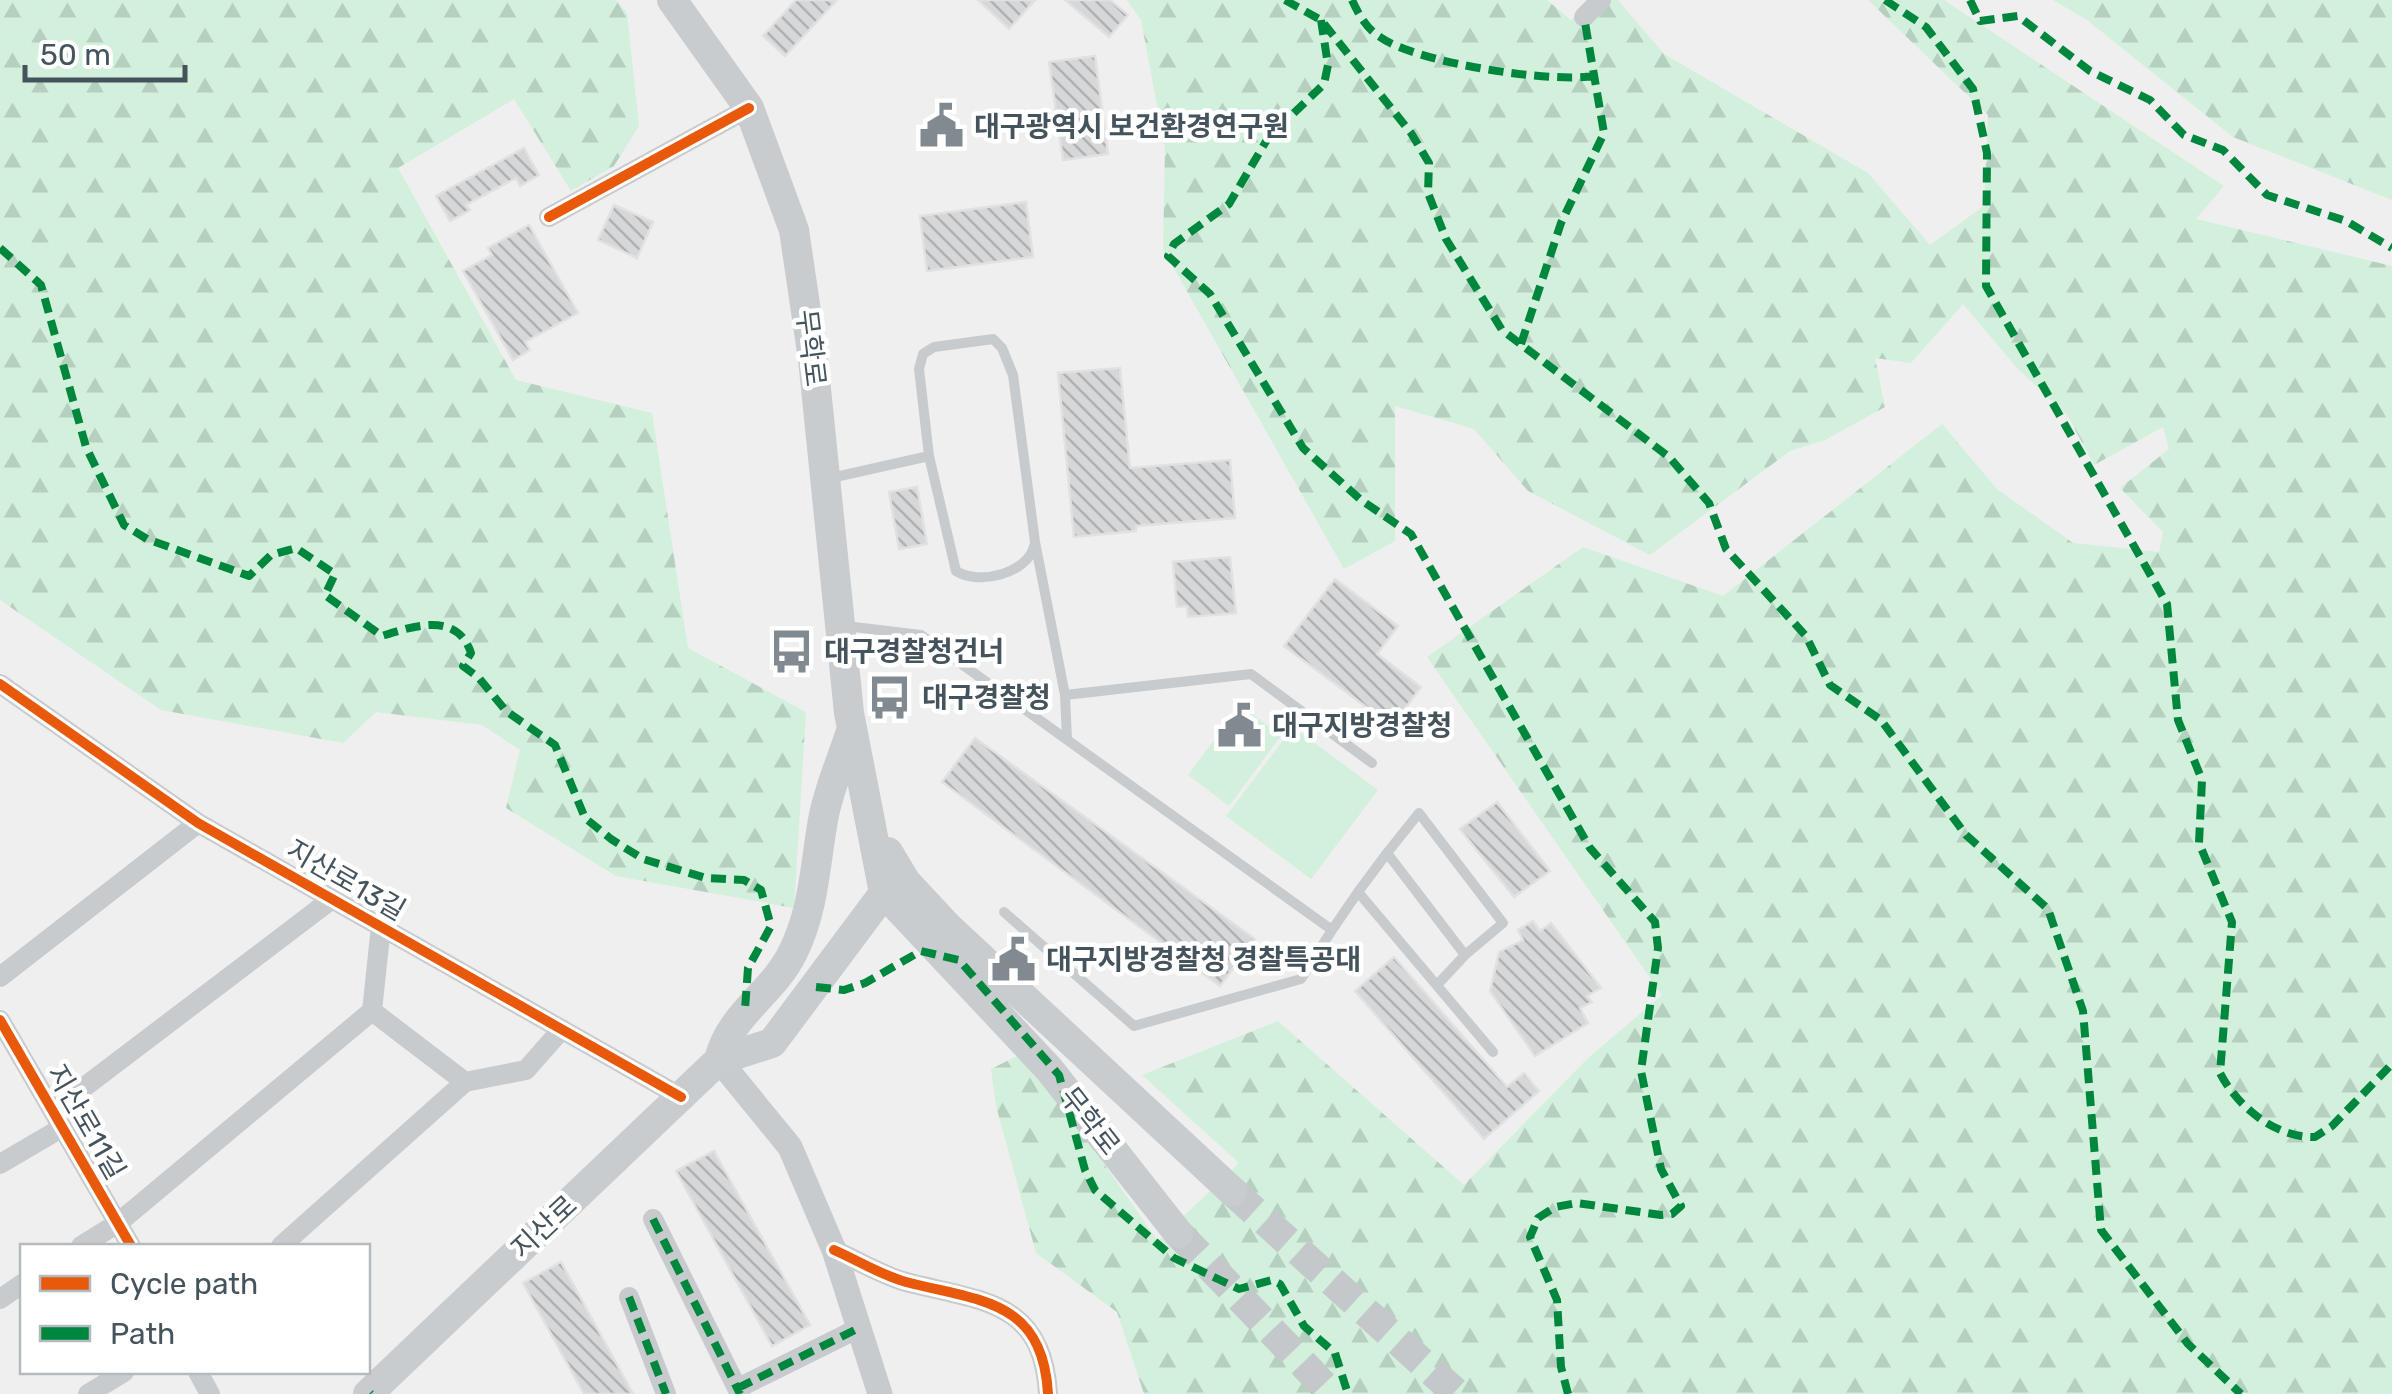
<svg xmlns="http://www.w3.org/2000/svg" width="2392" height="1394" font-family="Rubik,'Noto Sans KR',sans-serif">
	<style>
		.forest { fill: url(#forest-firs) }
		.garden { fill: #d2f0dc }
		.building { fill: url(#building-back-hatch); stroke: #e1e1e2; stroke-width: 2.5 }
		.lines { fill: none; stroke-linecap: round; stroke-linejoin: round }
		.secondary-tunnel { stroke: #c5c8ca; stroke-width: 30; stroke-dasharray: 30 15; stroke-linecap: butt }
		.service { stroke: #c8cbce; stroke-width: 10 }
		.minor { stroke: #c8cbce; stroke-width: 20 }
		.tertiary { stroke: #c8cbce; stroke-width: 25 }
		.secondary { stroke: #c9cccf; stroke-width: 30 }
		.quiet { stroke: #00873e; stroke-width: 8; stroke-dasharray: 15 8; stroke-linecap: butt }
		.cycleway-casing { stroke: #fff; stroke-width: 16 }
		.cycleway { stroke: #e8590c; stroke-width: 10 }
		.labels { text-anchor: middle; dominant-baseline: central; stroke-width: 9; stroke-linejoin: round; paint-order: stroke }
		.poi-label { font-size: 28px; font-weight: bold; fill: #45535d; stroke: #fff; text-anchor: start }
		.street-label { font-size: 28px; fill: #45535d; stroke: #fff }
	</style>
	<defs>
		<pattern id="forest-firs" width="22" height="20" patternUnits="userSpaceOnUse" patternTransform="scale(2.5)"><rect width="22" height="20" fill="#d2f0dc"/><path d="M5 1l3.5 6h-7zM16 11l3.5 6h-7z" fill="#b6d0bf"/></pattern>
		<pattern id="building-back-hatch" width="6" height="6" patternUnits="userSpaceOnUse" patternTransform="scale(2.5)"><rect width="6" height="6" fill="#d6d7d8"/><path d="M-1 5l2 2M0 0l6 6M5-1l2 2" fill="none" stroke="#afb1b2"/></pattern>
	</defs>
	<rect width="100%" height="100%" fill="#f0efef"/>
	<path class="forest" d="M0,0H616L627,13L639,126L614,166L571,191L514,99L398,168L516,380L652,413L688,648L806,712L794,908L616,876L506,808L520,750L482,725L376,712L343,743L161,710L0,600Z
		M1127,0H1547L1571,20L1595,0H1618L1664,54L1868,173L1930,245L1984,206L1988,115L1868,0H1944L2224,186L2196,219L2392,266V1394H1144L1117,1312L1036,1253L996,1106L991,1069L1019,1055L1060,1101L1158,1241L1239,1163L1142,1075L1278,1021L1464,1185L1587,1059L1662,995L1427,657L1583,547L1723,596L1942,424L1997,489L2073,543L2159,552L2163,532L2120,488L2169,449L2163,427L2094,465L2068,416L2018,369L1963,304L1911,363L1875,358L1885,407L1825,440L1790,451L1650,555L1528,491L1474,429L1395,406V541L1344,569L1163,249L1165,148L1141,20Z
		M2053,0H2392V200L2233,137L2087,20Z"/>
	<path class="garden" d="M1240,705L1281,736L1229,806L1188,775Z
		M1293,727L1378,790L1311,879L1226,816Z"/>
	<path class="building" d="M796,0H837L785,56L763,36Z
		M978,0H1035L1009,29Z
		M1065,0H1110L1128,15L1109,37Z
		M1095,56L1108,154L1063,160L1049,62Z
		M524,148L539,175L520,186L516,178L466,205L470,210L450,221L436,196Z
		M1026,202L1033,257L927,271L920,216Z
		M614,205L653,222L637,258L598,240Z
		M529,225L578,313L525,342L530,350L513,360L463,271L492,255L488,248Z
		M1120,368L1130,468L1230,460L1235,518L1136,526V531L1074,537L1058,373Z
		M917,487L927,544L899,549L889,492Z
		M1230,557L1236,613L1188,617L1187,606L1177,607L1173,562Z
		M1335,579L1398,626L1377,654L1421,687L1392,726L1284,646Z
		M975,738L1255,939L1220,986L942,782Z
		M1497,802L1550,871L1514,897L1460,829Z
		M1533,921L1540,931L1551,923L1601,988L1587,996L1592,1002L1580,1008L1588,1023L1535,1056L1490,991L1499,952L1523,940L1518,930Z
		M1394,957L1507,1087L1524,1073L1539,1091L1484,1139L1355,991Z
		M714,1151L810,1325L772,1346L676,1171Z
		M561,1262L633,1394H584L523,1283Z"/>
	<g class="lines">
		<path class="secondary-tunnel" d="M1232,1191L1457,1394
			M1178,1233L1332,1394"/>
		<path class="service" d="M929,456L919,369L923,354L934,347L993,339L1002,348L1013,375L1035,542L1065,695
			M831,478L929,456L956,571C979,586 1028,573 1034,546
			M846,626L921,635L1332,930L1301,979L1134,1026L1004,912
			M1067,739L1065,695L1251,674L1372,763
			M1387,853L1419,813L1503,923L1465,955
			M1358,892L1387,853L1465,955L1437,985
			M1332,930L1358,892L1493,1052"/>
		<path class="minor" d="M1584,17L1601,0
			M549,217L749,108
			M0,684L198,823L681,1097
			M0,977L198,823
			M372,1011L465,1082
			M0,1020L131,1246
			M54,1110L332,899
			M0,1164L63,1127
			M653,1219L740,1394
			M81,1246L118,1223L372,1011L381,926
			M281,1246L465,1082L526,1070L562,1029
			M834,1250C857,1260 881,1275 906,1282C979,1301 1043,1299 1048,1394
			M629,1297L666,1394
			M0,1299L22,1284
			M198,1372L210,1394
			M738,1388L857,1329
			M88,1394L124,1372"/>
		<path class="tertiary" d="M719,1060L790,1147L834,1250L880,1394"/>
		<path class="secondary" d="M672,0L749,108L794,230L813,359L849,713L884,893L1049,1069L1178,1233
			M888,852L906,882L948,927L1232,1191
			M719,1060C730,1014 772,994 792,954C814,911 815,865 823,820C828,790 842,760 851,731
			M368,1394L719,1060L772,1043L884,893L890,874"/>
		<path class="quiet" d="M1285,0L1321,20L1411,133L1429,163L1428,193L1446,239L1502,330L1669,457L1709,503L1726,549L1806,636L1830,685L1881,720L1966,835L2048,909L2083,1011L2101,1230L2188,1344L2241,1394
			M1352,0C1359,15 1366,28 1380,37C1417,63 1549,83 1594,76
			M1885,0L1926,27L1973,89L1987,153L1986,286L2167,604L2178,720L2202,780L2199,843L2232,922L2220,1073C2237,1106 2275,1138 2315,1137L2332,1126L2392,1064
			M1970,0L1980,21L2018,16L2090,71L2150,100L2184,135L2223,150L2267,195L2346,221L2392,248
			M1321,20L1328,65L1324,84L1268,138L1229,204L1174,244L1168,256L1210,294L1303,448L1361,500L1411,534L1590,848L1655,922L1658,948L1641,1071L1661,1169L1681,1206L1672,1214L1661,1215L1577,1203L1555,1207L1538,1218L1530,1237L1557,1300L1561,1367L1568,1394
			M0,248L41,285L86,447L124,525L147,539L249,576L271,555L296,548L335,574L325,595L382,636C414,626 457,611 471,653L463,666L479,678L506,711L555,745L585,818L611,839L643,859L706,878L744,880L761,890L771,926L748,968L745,1009
			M1521,344L1561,223L1604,133L1584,17
			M816,987L844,990L865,983L921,951L959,960L1059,1075L1085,1170L1095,1190L1174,1258L1239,1289L1272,1280L1280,1284L1304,1326L1335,1353L1348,1394
			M653,1219L740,1394
			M629,1297L666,1394
			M738,1388L857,1329
			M370,1393L371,1394"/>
		<defs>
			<path id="cycleway" d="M549,217L749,108
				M0,684L198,823L681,1097
				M0,1020L131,1246
				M834,1250C857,1260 881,1275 906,1282C979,1301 1043,1299 1048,1394"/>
		</defs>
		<use href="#cycleway" class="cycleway-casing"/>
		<use href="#cycleway" class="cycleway"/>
	</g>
	<defs>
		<symbol id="civic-bare" viewBox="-9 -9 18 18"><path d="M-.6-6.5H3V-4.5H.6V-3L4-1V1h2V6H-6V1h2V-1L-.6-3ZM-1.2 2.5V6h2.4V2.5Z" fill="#818a90" stroke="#fff" stroke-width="2.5" paint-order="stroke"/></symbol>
		<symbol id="bus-bare" viewBox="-9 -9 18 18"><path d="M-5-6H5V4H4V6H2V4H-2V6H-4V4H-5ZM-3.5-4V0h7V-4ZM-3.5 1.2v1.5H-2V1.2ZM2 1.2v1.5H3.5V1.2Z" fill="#818a90" stroke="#fff" stroke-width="2.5" paint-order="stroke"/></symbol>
	</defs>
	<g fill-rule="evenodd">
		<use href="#civic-bare" x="910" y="94" width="63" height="63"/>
		<use href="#bus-bare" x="760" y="620" width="63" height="63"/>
		<use href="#bus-bare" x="858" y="666" width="63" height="63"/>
		<use href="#civic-bare" x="1208" y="694" width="63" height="63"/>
		<use href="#civic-bare" x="982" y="928" width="63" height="63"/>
	</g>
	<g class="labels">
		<g class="poi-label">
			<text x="974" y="126">대구광역시 보건환경연구원</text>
			<text x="824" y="651">대구경찰청건너</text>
			<text x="922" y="697">대구경찰청</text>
			<text x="1272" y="725">대구지방경찰청</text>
			<text x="1046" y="959">대구지방경찰청 경찰특공대</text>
		</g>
		<g class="street-label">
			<text transform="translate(811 348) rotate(83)">무학로</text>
			<text transform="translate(346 880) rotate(30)">지산로13길</text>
			<text transform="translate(1090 1121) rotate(52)">무학로</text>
			<text transform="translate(86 1122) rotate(60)">지산로11길</text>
			<text transform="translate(544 1227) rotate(-43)">지산로</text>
		</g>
	</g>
	<rect x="20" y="1244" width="350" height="130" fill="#ffffff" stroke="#b5babe" stroke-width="2.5"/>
	<rect x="40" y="1276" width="50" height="15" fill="#e8590c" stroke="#b5babe" stroke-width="2.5"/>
	<text x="110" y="1294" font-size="30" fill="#45535d">Cycle path</text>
	<rect x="40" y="1326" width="50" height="15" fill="#00873e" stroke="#b5babe" stroke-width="2.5"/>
	<text x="110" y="1344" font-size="30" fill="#45535d">Path</text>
	<path d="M25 65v15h160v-15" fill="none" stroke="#45535d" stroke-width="5"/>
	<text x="40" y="65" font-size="30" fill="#45535d" stroke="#ffffff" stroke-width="8" paint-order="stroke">50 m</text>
</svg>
